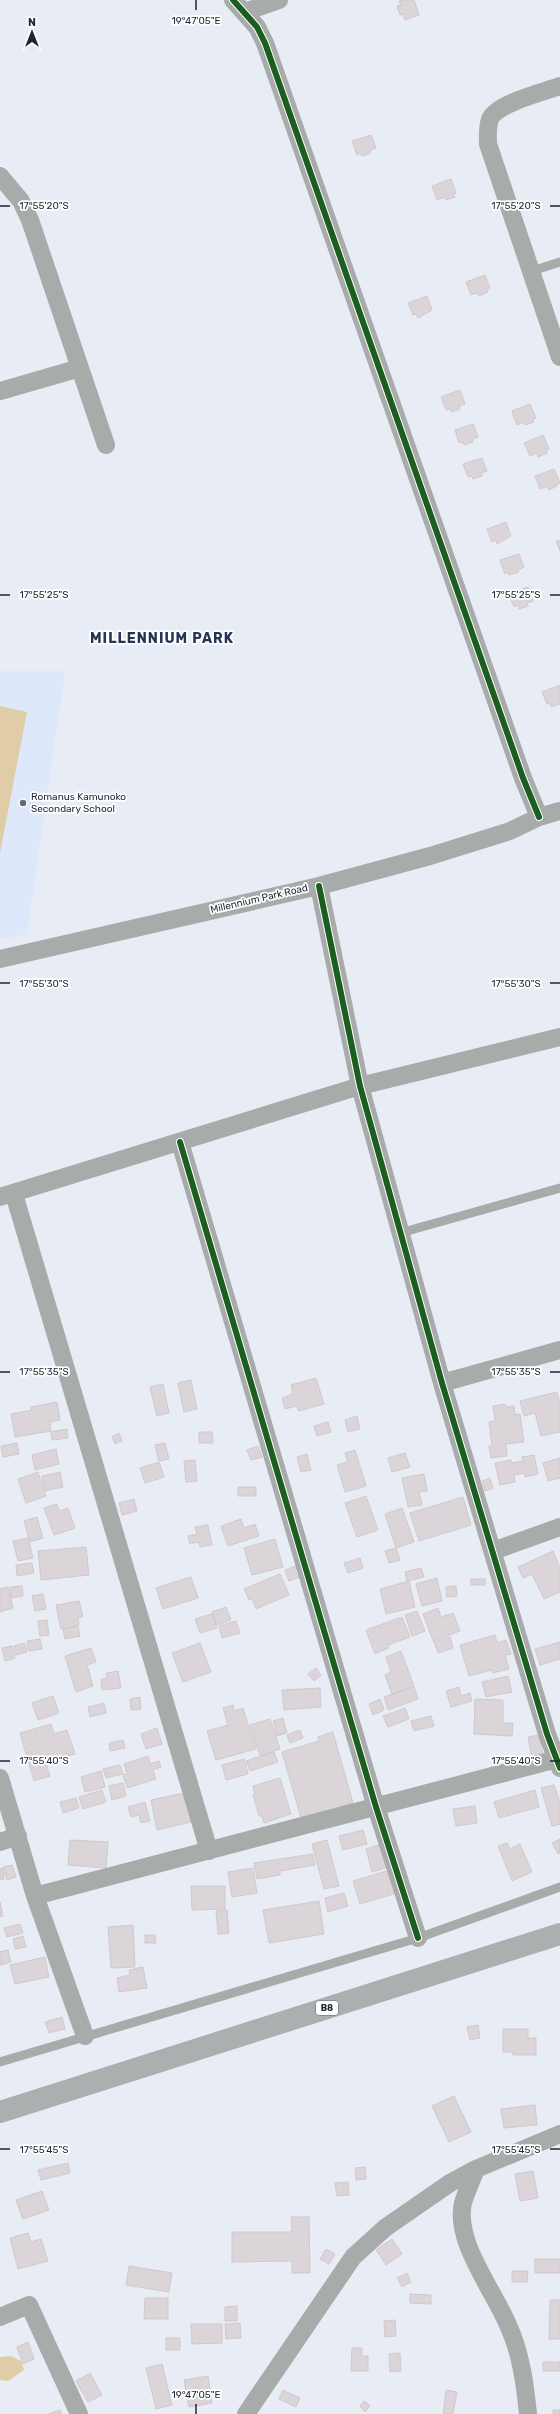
<svg xmlns="http://www.w3.org/2000/svg" width="560" height="2414" font-family="Rubik,sans-serif">
	<style>
		.built { fill: #dde8fa }
		.green { fill: #e0cca6 }
		.building { fill: #dbd4d8; stroke: #d0c9cc }
		.lines { fill: none; stroke-linecap: round; stroke-linejoin: round }
		.service { stroke: #a7aba9; stroke-width: 9 }
		.minor { stroke: #a7aba9; stroke-width: 18 }
		.trunk { stroke: #aab0b0; stroke-width: 22 }
		.cycleway-casing { stroke: #fff; stroke-width: 8 }
		.cycleway { stroke: #1b5e20; stroke-width: 6 }
		.ticks { fill: none; stroke: #1e2634; stroke-width: 1.5 }
		.poi-dot { fill: #656b77; stroke: #fff; stroke-width: 1.5 }
		.labels { text-anchor: middle; dominant-baseline: central; stroke-width: 3.5; stroke-linejoin: round; paint-order: stroke }
		.shield { fill: #fff; stroke: #626771; stroke-width: 1 }
		.shield-label { font-size: 9px; font-weight: bold; fill: #1e2634 }
		.poi-label { font-size: 10px; fill: #1e2634; stroke: #fff; text-anchor: start }
		.street-label { font-size: 10px; fill: #1e2634; stroke: #fff }
		.district-label { font-size: 14px; font-weight: bold; letter-spacing: 1px; fill: #253554; stroke: #fff }
		.ticks-label { font-size: 10px; text-anchor: middle; fill: #1e2634; stroke: #fff; stroke-width: 3.5; stroke-linejoin: round; paint-order: stroke }
	</style>
	<rect width="100%" height="100%" fill="#e8ecf4"/>
	<path class="built" d="M0,671H65L27,935L0,939Z"/>
	<path class="green" d="M0,706L27,712L0,853Z
		M11,2356L21,2361L24,2370L8,2381L0,2380V2357Z"/>
	<path class="building" d="M414,0L419,15L405,20L403,14L400,15L397,6L401,5L399,1L402,0Z
		M371,135L376,148L370,150L371,153L362,156L360,153L357,155L352,141Z
		M451,179L456,193L453,194L455,197L446,200L444,197L437,200L432,186Z
		M485,275L490,288L487,290L488,292L479,296L478,293L471,295L466,282Z
		M427,296L432,310L418,318L416,314L413,315L408,303Z
		M460,390L465,404L459,406L460,409L451,412L450,409L446,410L441,397Z
		M530,404L536,418L533,419L534,422L525,425L524,422L517,425L512,411Z
		M473,424L478,437L472,439L473,442L464,445L463,442L459,443L455,430Z
		M543,435L549,449L546,450L547,453L538,457L537,453L530,456L524,443Z
		M482,458L487,471L481,473L482,476L473,479L472,476L468,477L463,464Z
		M554,469L560,483L557,484V486L549,490L547,486L540,489L535,476Z
		M506,522L511,536L497,544L496,540L492,542L487,529Z
		M560,540V551L556,541Z
		M519,554L524,567L518,570L519,572L509,575L508,572L505,574L500,560Z
		M528,587L533,601L527,603L528,606L519,609L518,605L514,607L509,594Z
		M560,685V704L551,707L550,703L547,704L542,692Z
		M316,1378L324,1404L299,1411L297,1406L285,1409L282,1398L293,1394L291,1385Z
		M191,1380L197,1409L184,1412L178,1383Z
		M163,1384L169,1413L157,1416L150,1387Z
		M557,1392L560,1404V1432L541,1436L535,1413L524,1416L520,1401Z
		M57,1402L60,1420L50,1422L51,1431L15,1437L11,1414L32,1410L31,1407Z
		M505,1404L506,1407L514,1406L515,1415L520,1414L524,1442L506,1444L507,1456L491,1458L489,1446H492L489,1422L495,1421L493,1406Z
		M357,1416L360,1429L348,1432L345,1420Z
		M328,1422L331,1432L317,1436L314,1426Z
		M67,1429L68,1438L52,1440L51,1432Z
		M199,1432H212L213,1443H199Z
		M119,1433L122,1441L115,1444L112,1437Z
		M17,1443L19,1454L3,1457L1,1446Z
		M165,1443L169,1459L159,1461L155,1445Z
		M258,1446L262,1457L251,1460L247,1450Z
		M56,1449L59,1464L35,1470L32,1455Z
		M355,1450L366,1486L345,1492L337,1465L348,1462L345,1453Z
		M405,1453L410,1467L392,1472L388,1458Z
		M307,1454L311,1470L301,1472L297,1457Z
		M534,1455L538,1474L525,1477L524,1473L514,1475L515,1482L500,1485L495,1463L511,1460L512,1463L523,1461L522,1457Z
		M560,1458V1478L548,1481L543,1463Z
		M195,1460L197,1481L186,1482L184,1461Z
		M159,1462L164,1477L145,1483L140,1468Z
		M38,1472L46,1496L26,1503L18,1479Z
		M60,1472L63,1487L45,1491L42,1476Z
		M424,1474L427,1491L419,1492L422,1505L408,1507L402,1478Z
		M490,1478L493,1488L485,1491L482,1481Z
		M238,1487H256V1496H238Z
		M366,1496L378,1530L357,1537L345,1503Z
		M463,1497L471,1525L419,1541L410,1513Z
		M134,1499L137,1511L122,1515L119,1503Z
		M57,1504L59,1511L68,1508L75,1528L54,1535L44,1508Z
		M402,1508L414,1542L396,1548L385,1514Z
		M37,1517L43,1538L30,1542L24,1521Z
		M241,1519L244,1528L255,1524L259,1536L228,1546L221,1526Z
		M208,1525L212,1545L200,1547L199,1542L190,1544L188,1536L197,1534L195,1527Z
		M28,1538L33,1558L18,1561L13,1541Z
		M275,1539L283,1567L252,1575L244,1548Z
		M86,1547L89,1575L41,1580L38,1551Z
		M396,1548L400,1560L389,1563L385,1551Z
		M553,1551L560,1568V1592L544,1599L532,1574L523,1578L518,1567Z
		M360,1558L363,1568L348,1573L344,1563Z
		M32,1563L34,1573L17,1576L16,1565Z
		M296,1566L300,1577L289,1581L285,1570Z
		M421,1568L424,1577L407,1581L405,1572Z
		M280,1574L289,1595L256,1609L252,1599L249,1600L244,1589Z
		M191,1577L198,1598L163,1609L156,1588Z
		M437,1578L442,1601L422,1606L416,1584Z
		M471,1579H485V1585H471Z
		M409,1581L415,1607L386,1614L380,1589Z
		M22,1586L23,1596L11,1598L10,1587Z
		M456,1586L457,1596L447,1597L446,1587Z
		M8,1587L13,1608L0,1612V1589Z
		M43,1594L46,1609L35,1611L32,1596Z
		M79,1601L83,1617L78,1618L79,1625L61,1629L56,1605Z
		M226,1607L231,1620L217,1625L212,1612Z
		M438,1608L441,1617L453,1613L460,1631L433,1641L423,1614Z
		M417,1611L425,1631L412,1636L405,1615Z
		M212,1614L217,1628L200,1633L195,1619Z
		M402,1617L410,1637L388,1645L389,1648L375,1654L366,1630Z
		M47,1620L49,1635L40,1636L38,1621Z
		M236,1621L240,1633L222,1638L219,1626Z
		M78,1626L80,1636L65,1639L63,1629Z
		M495,1635L497,1643L506,1640L511,1654L505,1655L509,1669L493,1673L492,1670L469,1676L460,1645Z
		M450,1637L453,1648L438,1653L434,1642Z
		M40,1639L42,1649L29,1651L27,1641Z
		M560,1642V1659L540,1665L535,1649Z
		M25,1643L27,1652L16,1655L14,1646Z
		M200,1643L211,1672L183,1682L172,1653Z
		M12,1646L15,1658L5,1661L2,1648Z
		M91,1648L96,1662L87,1665L93,1686L76,1692L65,1656Z
		M401,1651L414,1686L392,1694L385,1675L391,1672L386,1657Z
		M316,1668L321,1675L314,1681L308,1674Z
		M118,1671L121,1688L102,1690L101,1679L107,1678L106,1673Z
		M508,1676L512,1692L486,1697L482,1682Z
		M414,1687L418,1699L388,1710L384,1697Z
		M459,1687L461,1696L470,1693L472,1701L451,1707L446,1691Z
		M320,1688L321,1707L284,1710L282,1690Z
		M53,1696L59,1713L38,1720L32,1703Z
		M140,1697L141,1709L131,1710L130,1699Z
		M380,1699L384,1710L373,1715L369,1704Z
		M475,1699L503,1700V1723H513L512,1736L474,1734Z
		M104,1703L106,1713L90,1717L88,1707Z
		M233,1705L234,1711L243,1708L256,1749L216,1760L207,1731L228,1725L223,1708Z
		M405,1708L409,1719L388,1727L383,1716Z
		M431,1716L434,1726L414,1731L411,1721Z
		M283,1718L287,1733L277,1736L273,1721Z
		M270,1719L280,1749L260,1756L250,1725Z
		M51,1724L54,1734L67,1730L75,1754L46,1763L50,1776L34,1781L20,1733Z
		M157,1728L162,1744L146,1749L141,1734Z
		M300,1730L303,1738L290,1743L287,1735Z
		M333,1732L353,1803L301,1818L282,1752L319,1741L318,1737Z
		M539,1735L543,1757L532,1759L528,1737Z
		M123,1740L125,1748L110,1751L109,1743Z
		M274,1752L278,1762L250,1771L246,1761Z
		M148,1756L150,1764L159,1761L161,1767L153,1770L156,1779L127,1788L123,1775L127,1774L124,1764Z
		M244,1759L248,1774L226,1780L222,1765Z
		M120,1765L123,1774L106,1778L103,1769Z
		M101,1771L105,1787L85,1792L81,1777Z
		M280,1778L291,1814L264,1823L262,1816H259L253,1795H255L253,1786Z
		M123,1783L126,1796L112,1800L109,1786Z
		M554,1785L560,1803V1824L552,1826L541,1788Z
		M102,1790L106,1802L83,1809L79,1797Z
		M535,1790L539,1807L499,1818L494,1802Z
		M184,1793L191,1822L157,1830L151,1800Z
		M76,1798L79,1808L63,1813L60,1802Z
		M145,1802L150,1821L141,1823L139,1815L131,1817L128,1807Z
		M475,1806L477,1823L456,1826L453,1809Z
		M363,1830L367,1844L343,1850L339,1836Z
		M560,1839V1853L558,1854L552,1843Z
		M70,1840L108,1842L106,1868L68,1865Z
		M327,1840L339,1886L324,1889L312,1844Z
		M507,1843L510,1849L520,1844L532,1872L512,1881L498,1846Z
		M382,1844L389,1867L372,1872L366,1849Z
		M313,1854L315,1865L280,1871V1875L257,1879L254,1863Z
		M12,1865L16,1877L7,1880L3,1867Z
		M3,1868L4,1879L0,1880V1869Z
		M253,1868L257,1893L232,1897L228,1872Z
		M390,1870L397,1893L360,1904L353,1881Z
		M191,1886H225V1909L192,1910Z
		M344,1893L348,1906L328,1912L325,1898Z
		M319,1901L324,1934L269,1943L263,1910Z
		M0,1902L3,1916L0,1917Z
		M227,1910L229,1933L218,1934L216,1911Z
		M20,1924L23,1933L7,1937L4,1928Z
		M133,1925L135,1967L111,1968L108,1927Z
		M145,1935H155L156,1943H145Z
		M23,1936L26,1947L15,1949L13,1939Z
		M8,1950L11,1962L0,1965V1952Z
		M45,1957L49,1977L15,1984L10,1965Z
		M143,1967L147,1988L119,1992L117,1978L130,1975L129,1970Z
		M62,2017L65,2029L49,2033L45,2022Z
		M478,2025L480,2038L470,2040L467,2027Z
		M503,2029H528V2038H536V2055H513V2052H503Z
		M454,2096L471,2132L449,2142L432,2106Z
		M535,2105L537,2125L504,2128L501,2109Z
		M68,2163L70,2173L41,2180L38,2170Z
		M365,2167L366,2179L356,2180L355,2168Z
		M533,2171L538,2198L520,2201L515,2174Z
		M348,2182L349,2195L337,2196L335,2183Z
		M42,2191L49,2210L23,2219L16,2200Z
		M291,2217H309L310,2273H292V2261L232,2262V2232H292Z
		M28,2233L31,2242L41,2239L48,2261L18,2269L10,2238Z
		M392,2239L402,2254L386,2265L376,2250Z
		M326,2249L335,2254L329,2264L320,2259Z
		M535,2259H560V2273H535Z
		M129,2266L172,2273L169,2292L126,2285Z
		M512,2271H528L527,2282H512Z
		M407,2273L411,2282L402,2287L397,2278Z
		M410,2294L431,2295V2304L410,2303Z
		M145,2298H168V2319H144Z
		M550,2300H560V2339H549Z
		M237,2306V2321H225V2307Z
		M395,2320L396,2336L385,2337L384,2321Z
		M240,2323L241,2338L226,2339L225,2324Z
		M191,2324H222V2343L192,2344Z
		M166,2338H180V2350H166Z
		M28,2342L34,2359L23,2364L17,2347Z
		M352,2348H362V2356H368V2371H351Z
		M400,2353L401,2371L390,2372L389,2354Z
		M543,2362H560V2371H543Z
		M162,2364L172,2405L156,2409L146,2368Z
		M90,2373L102,2395L88,2402L76,2381Z
		M208,2376L212,2403L189,2407L184,2380Z
		M283,2390L300,2398L296,2407L279,2399Z
		M446,2390L457,2392L453,2414H443Z
		M364,2401L370,2406L365,2412L360,2406Z
		M60,2410L62,2414H49Z
		M553,2410H560V2414H553Z"/>
	<g class="lines">
		<path class="service" d="M532,271L560,262
			M400,1233L560,1188
			M0,2062L418,1938L560,1887"/>
		<path class="minor" d="M233,0L257,27L265,43L523,778L539,817
			M245,12L279,0
			M560,86C544,92 497,103 490,119C487,128 488,136 488,144L560,357
			M0,176L21,201L30,220L106,445
			M0,391L80,368
			M319,886L360,1086L442,1383L547,1734L560,1768
			M0,959L319,886L430,856L510,831L539,817L560,811
			M180,1142L376,1807L418,1938
			M14,1194L209,1851
			M0,1197L360,1086L560,1037
			M442,1383L560,1350
			M493,1551L560,1527
			M0,1778L35,1896L85,2036
			M0,1842L18,1836
			M35,1896L557,1759
			M476,2169C472,2180 466,2192 463,2203C454,2241 494,2291 508,2325C521,2353 525,2384 528,2414
			M0,2317L29,2305L79,2414
			M246,2414L353,2257L385,2228L450,2183L476,2169L560,2134"/>
		<path class="trunk" d="M0,2112L560,1934"/>
		<defs>
			<path id="cycleway" d="M233,0L257,27L265,43L523,778L539,817
				M319,886L360,1086L442,1383L547,1734L560,1768
				M180,1142L376,1807L418,1938"/>
		</defs>
		<use href="#cycleway" class="cycleway-casing"/>
		<use href="#cycleway" class="cycleway"/>
	</g>
	<path class="ticks" d="M196,0V10M0,206H10M550,206H560M0,595H10M550,595H560M0,983H10M550,983H560M0,1372H10M550,1372H560M0,1761H10M550,1761H560M0,2149H10M550,2149H560M196,2404V2414"/>
	<circle class="poi-dot" cx="23" cy="803" r="4"/>
	<g class="labels">
		<rect class="shield" x="316" y="2001" width="22" height="14" rx="3"/>
		<g class="shield-label">
			<text x="327" y="2008">B8</text>
		</g>
		<g class="poi-label">
			<text x="31" y="797">Romanus Kamunoko<tspan x="31" dy="12">Secondary School</tspan></text>
		</g>
		<g class="street-label">
			<text transform="translate(259 899) rotate(-13)">Millennium Park Road</text>
		</g>
		<g class="district-label">
			<text x="162" y="638">MILLENNIUM PARK</text>
		</g>
	</g>
	<g class="ticks-label">
		<text x="196" y="24">19°47'05"E</text>
		<text x="44" y="209">17°55'20"S</text>
		<text x="516" y="209">17°55'20"S</text>
		<text x="44" y="598">17°55'25"S</text>
		<text x="516" y="598">17°55'25"S</text>
		<text x="44" y="987">17°55'30"S</text>
		<text x="516" y="987">17°55'30"S</text>
		<text x="44" y="1375">17°55'35"S</text>
		<text x="516" y="1375">17°55'35"S</text>
		<text x="44" y="1764">17°55'40"S</text>
		<text x="516" y="1764">17°55'40"S</text>
		<text x="44" y="2153">17°55'45"S</text>
		<text x="516" y="2153">17°55'45"S</text>
		<text x="196" y="2398">19°47'05"E</text>
	</g>
	<g transform="translate(32 32)" stroke="#ffffff" stroke-width="3" paint-order="stroke">
	<path d="M0-3L7 15L0 10L-7 15Z" fill="#1e2634"/>
	<text y="-6" font-size="11" font-weight="bold" text-anchor="middle" fill="#1e2634">N</text>
	</g>
</svg>
